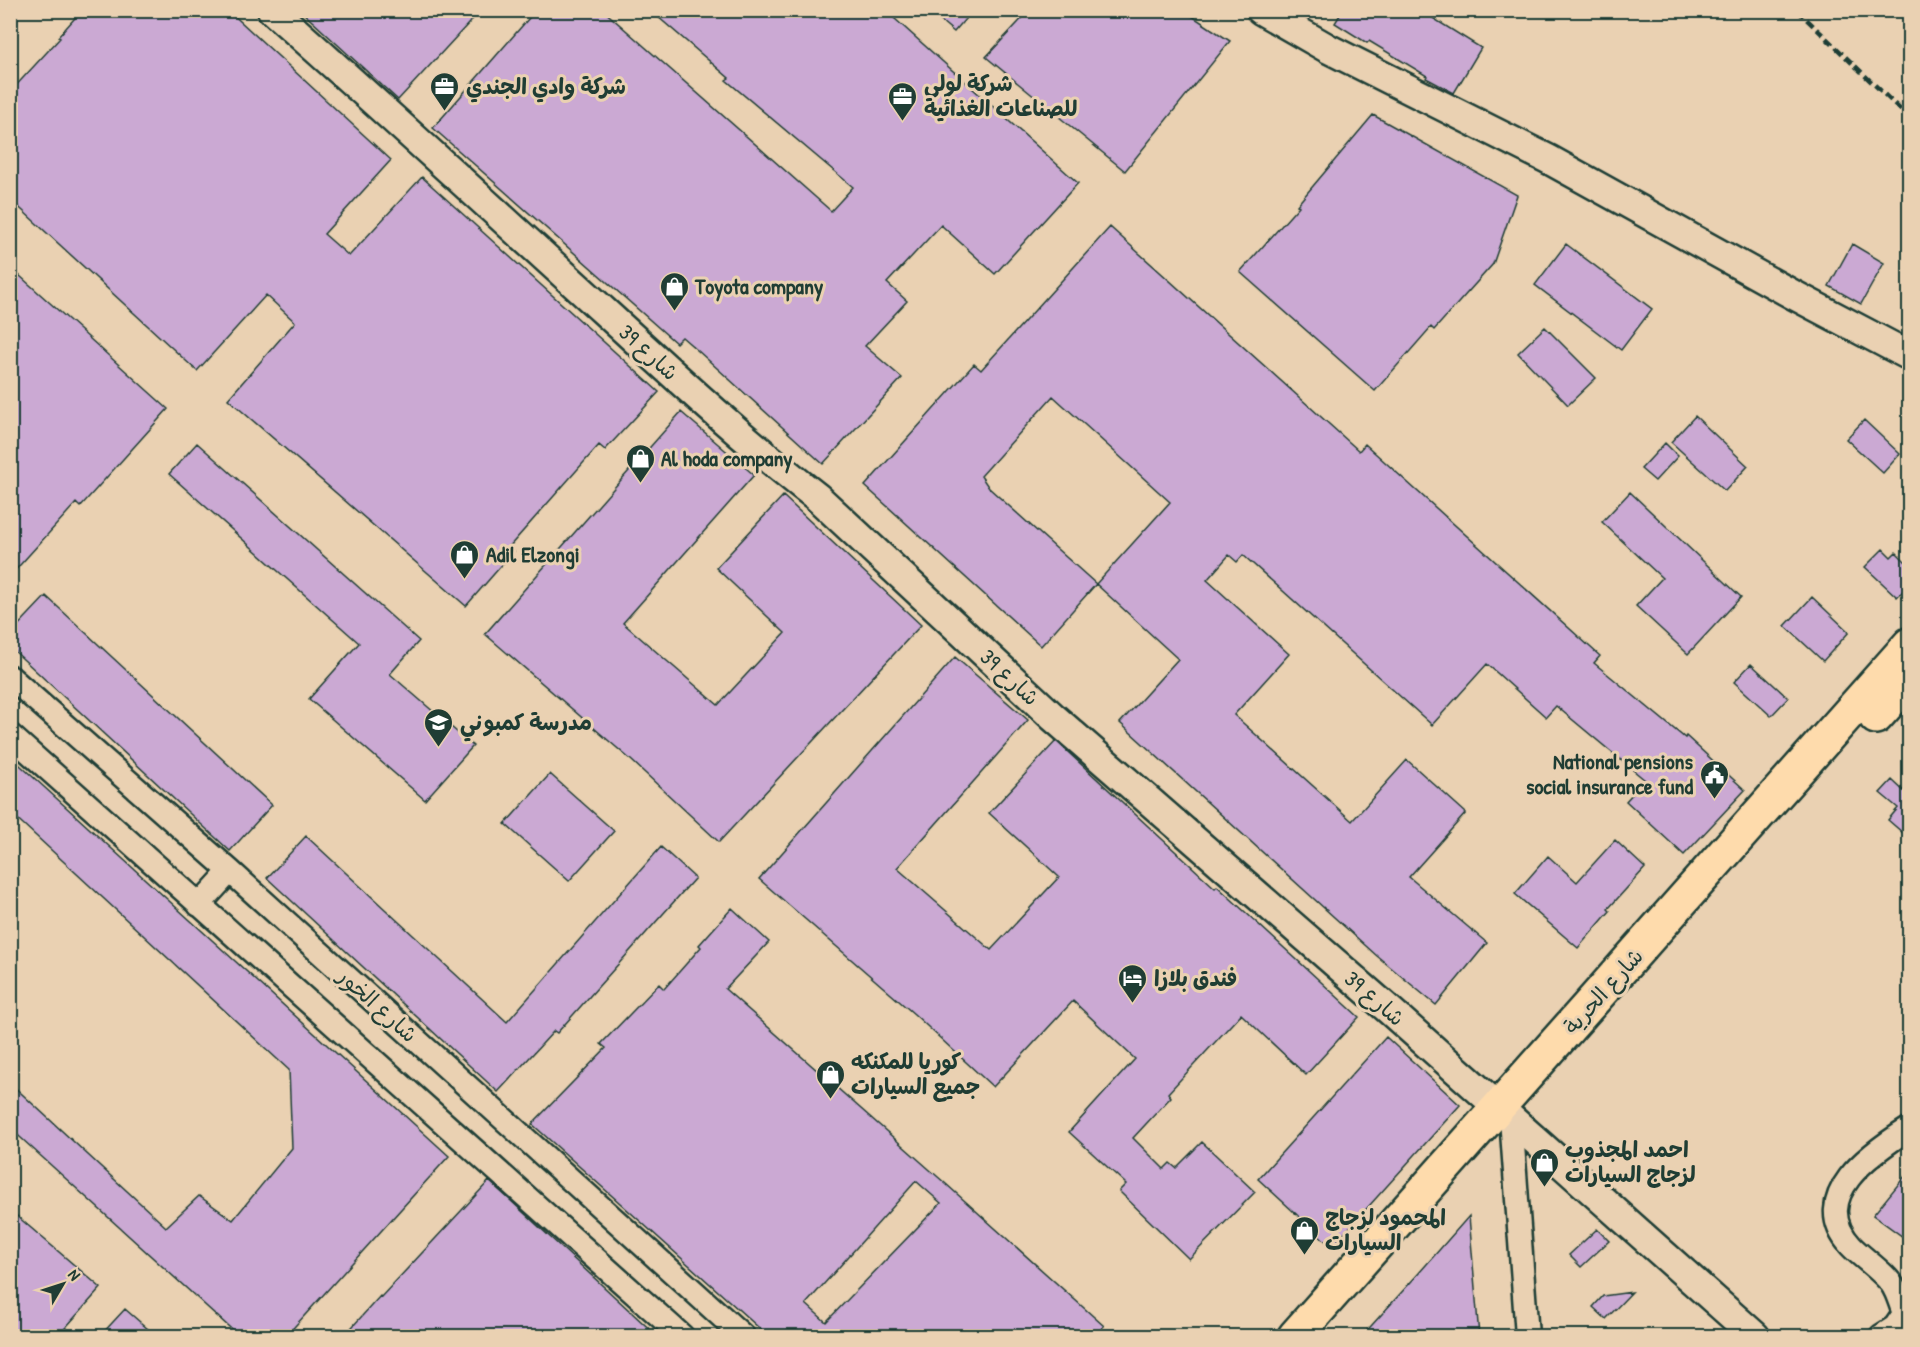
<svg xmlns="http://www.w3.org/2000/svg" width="1920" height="1347" font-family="'Patrick Hand','Playpen Sans Arabic',sans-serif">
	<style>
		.building { fill: #cba9d3; stroke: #1f3d34; stroke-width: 1.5; fill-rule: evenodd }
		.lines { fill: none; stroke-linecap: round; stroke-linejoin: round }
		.minor-casing { stroke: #1f3d34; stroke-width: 27 }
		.tertiary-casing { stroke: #1f3d34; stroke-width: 33 }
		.primary-casing { stroke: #1f3d34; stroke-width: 38 }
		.minor { stroke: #ead1b2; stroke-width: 22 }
		.tertiary { stroke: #ead1b2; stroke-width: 28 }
		.primary { stroke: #fedbac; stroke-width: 33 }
		.rail { stroke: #1f3d34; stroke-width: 4.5; stroke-dasharray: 9 4.5; stroke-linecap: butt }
		.labels { text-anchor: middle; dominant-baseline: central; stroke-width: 6; stroke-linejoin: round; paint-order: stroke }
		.poi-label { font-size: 22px; font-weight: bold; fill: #1f3d34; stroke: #ead1b2; text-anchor: start }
		.street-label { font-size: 22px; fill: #1f3d34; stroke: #ead1b2 }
	</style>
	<rect width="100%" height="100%" fill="#ead1b2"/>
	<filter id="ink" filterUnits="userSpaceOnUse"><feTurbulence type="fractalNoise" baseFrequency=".0167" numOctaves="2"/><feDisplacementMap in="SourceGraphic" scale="12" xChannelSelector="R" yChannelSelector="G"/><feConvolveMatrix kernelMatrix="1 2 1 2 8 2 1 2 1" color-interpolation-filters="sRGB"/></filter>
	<g filter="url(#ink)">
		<path class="building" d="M82,10H228L391,160L324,234L349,256L422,177L659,392L605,450L599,445L509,547L514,551L466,606L228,399L295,322L266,295L197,371L10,199V92L60,38L58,37Z
			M300,10H481L398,100Z
			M536,10H603L831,211L853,187L726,80L729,78L650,10H885L1078,183L995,274L941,225L887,283L907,301L865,346L902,378L823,464L697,350L682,337L676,343L433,128Z
			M928,10H973L954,32Z
			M1030,10H1183L1230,41L1125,171L986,57Z
			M1343,10H1420L1481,48L1454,93L1426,78L1427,76L1369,41L1367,43L1335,23Z
			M1373,115L1517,195L1493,264L1434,330L1431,327L1375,391L1240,272L1299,206L1297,205Z
			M1110,227L1359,451L1365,444L1600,656L1594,663L1685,738L1686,736L1745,790L1684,855L1626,801L1645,780L1556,706L1546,717L1487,664L1432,725L1243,555L1237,562L1229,555L1207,580L1289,654L1234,715L1352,821L1407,760L1466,813L1409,877L1487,943L1436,1005L1377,956L1120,723L1178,659L1096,584L1041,646L865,486L974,364L981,370ZM1053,396L1170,502L1096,584L989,488L981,476Z
			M1566,244L1652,309L1621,350L1535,285Z
			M1852,244L1884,263L1861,304L1829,286Z
			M10,267L168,409L80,507L76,503L10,576Z
			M1545,327L1596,378L1568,405L1518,353Z
			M681,412L754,475L623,623L718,705L785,633L716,568L783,496L921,625L719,842L631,760L485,634Z
			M1695,416L1748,466L1725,491L1671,442Z
			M1864,420L1900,454L1883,473L1846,439Z
			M197,443L419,641L390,674L473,746L425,800L309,699L359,643L169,474Z
			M1665,443L1678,456L1655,481L1641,469Z
			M1630,492L1741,597L1688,654L1636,606L1662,578L1602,522Z
			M1883,549L1891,557L1896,552L1910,566V584L1897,597L1865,567Z
			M46,596L272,805L230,851L10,647V634Z
			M1812,597L1849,632L1823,661L1785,626Z
			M955,657L1028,720L897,868L991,950L1059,877L989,813L1056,741L1215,888L1217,886L1359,1017L1306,1075L1241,1014L1168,1093L1171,1097L1133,1138L1164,1169L1170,1163L1176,1168L1202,1142L1255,1192L1189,1259L1119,1191L1126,1184L1069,1132L1135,1059L1073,1001L993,1087L914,1014L759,879Z
			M1751,664L1788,698L1771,716L1734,682Z
			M10,756L449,1156L286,1336H239L10,1128V1083L166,1227L199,1196L233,1220L292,1148L289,1070L10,812Z
			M550,774L614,831L569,881L505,824Z
			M1892,780L1908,795L1910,794V839L1888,820L1898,808L1880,793Z
			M306,836L507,1022L661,847L695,878L557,1033L554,1031L498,1092L267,878Z
			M1615,840L1645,868L1608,909L1610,911L1578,948L1515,894L1548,856L1577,882Z
			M732,908L769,942L725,989L946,1184L1104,1326L1094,1336H768L532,1124L606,1048L601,1044L659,984L664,989L701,947L699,945ZM916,1181L941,1203L826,1322L806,1304Z
			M1386,1037L1460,1105L1332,1247L1258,1179Z
			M1910,1170V1242L1873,1215Z
			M489,1181L510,1200L657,1336H344L380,1296L381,1297Z
			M10,1210L101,1288L58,1336H10Z
			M1469,1216L1479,1336H1362L1419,1273Z
			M1597,1229L1609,1241L1581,1267L1569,1255Z
			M1632,1292L1606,1319L1593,1307L1603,1296Z
			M125,1309L156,1336H100Z"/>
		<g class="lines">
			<defs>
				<path id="minor" d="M10,677L230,871L743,1336
					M10,735L682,1336
					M199,905L230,871
					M1511,1118L1527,1336
					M1881,1336L1895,1327L1904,1314C1901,1305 1898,1295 1894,1288C1888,1275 1861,1257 1851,1246C1806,1197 1872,1152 1910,1128"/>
				<path id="tertiary" d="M272,10C384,109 494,211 605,312C674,375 743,440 817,497L1053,717L1388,1009L1755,1336
					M1261,10L1329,49L1548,159L1792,294L1910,356"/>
				<path id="primary" d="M1876,717L1910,679
					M1295,1336L1910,644"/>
			</defs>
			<use href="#minor" class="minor-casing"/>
			<use href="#tertiary" class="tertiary-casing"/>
			<use href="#primary" class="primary-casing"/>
			<use href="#minor" class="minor"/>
			<use href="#tertiary" class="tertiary"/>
			<use href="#primary" class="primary"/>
			<path class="rail" d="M1797,10L1910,119"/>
		</g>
	</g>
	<defs>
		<symbol id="office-pin" viewBox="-11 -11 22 30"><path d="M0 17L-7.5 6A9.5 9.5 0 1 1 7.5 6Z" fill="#1f3d34" stroke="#ead1b2"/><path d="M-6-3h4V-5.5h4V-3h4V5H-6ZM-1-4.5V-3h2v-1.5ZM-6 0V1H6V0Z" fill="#fff"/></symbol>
		<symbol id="shop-pin" viewBox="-11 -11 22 30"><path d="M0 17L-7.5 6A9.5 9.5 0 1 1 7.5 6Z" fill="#1f3d34" stroke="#ead1b2"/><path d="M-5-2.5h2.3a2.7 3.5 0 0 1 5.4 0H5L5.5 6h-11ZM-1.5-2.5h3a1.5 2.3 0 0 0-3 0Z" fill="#fff"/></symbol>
		<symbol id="school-pin" viewBox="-11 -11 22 30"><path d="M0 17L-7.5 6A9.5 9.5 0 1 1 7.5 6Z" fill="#1f3d34" stroke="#ead1b2"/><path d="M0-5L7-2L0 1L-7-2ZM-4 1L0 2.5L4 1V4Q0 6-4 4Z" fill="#fff"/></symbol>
		<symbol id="civic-pin" viewBox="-11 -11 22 30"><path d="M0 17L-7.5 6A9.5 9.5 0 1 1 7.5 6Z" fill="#1f3d34" stroke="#ead1b2"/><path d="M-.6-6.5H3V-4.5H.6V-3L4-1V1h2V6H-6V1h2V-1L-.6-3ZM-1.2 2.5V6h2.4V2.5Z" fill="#fff"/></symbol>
		<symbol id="hotel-pin" viewBox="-11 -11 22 30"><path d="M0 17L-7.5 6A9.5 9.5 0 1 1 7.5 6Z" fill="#1f3d34" stroke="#ead1b2"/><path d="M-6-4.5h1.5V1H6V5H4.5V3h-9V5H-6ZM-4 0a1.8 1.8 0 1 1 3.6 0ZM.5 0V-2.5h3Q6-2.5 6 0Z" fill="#fff"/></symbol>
	</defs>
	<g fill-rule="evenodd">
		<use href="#office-pin" x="428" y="70" width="33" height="45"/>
		<use href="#office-pin" x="886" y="80" width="33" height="45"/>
		<use href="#shop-pin" x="658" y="270" width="33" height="45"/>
		<use href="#shop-pin" x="624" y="442" width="33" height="45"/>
		<use href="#shop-pin" x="448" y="538" width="33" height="45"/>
		<use href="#school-pin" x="422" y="706" width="33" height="45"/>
		<use href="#civic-pin" x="1698" y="758" width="33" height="45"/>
		<use href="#hotel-pin" x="1116" y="962" width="33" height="45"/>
		<use href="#shop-pin" x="814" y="1058" width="33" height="45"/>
		<use href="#shop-pin" x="1528" y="1146" width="33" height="45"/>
		<use href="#shop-pin" x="1288" y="1214" width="33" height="45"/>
	</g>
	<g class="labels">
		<g class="poi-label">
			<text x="924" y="83">شركة لولي<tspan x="924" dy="25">للصناعات الغذائية</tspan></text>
			<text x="466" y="86">شركة وادي الجندي</text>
			<text x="695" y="286">Toyota company</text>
			<text x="661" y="458">Al hoda company</text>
			<text x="486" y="554">Adil Elzongi</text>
			<text x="460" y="722">مدرسة كمبوني</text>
			<text x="1693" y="761" text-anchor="end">National pensions<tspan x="1693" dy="25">social insurance fund</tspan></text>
			<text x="1154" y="978">فندق بلازا</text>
			<text x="851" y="1061">كوريا للمكنكه<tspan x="851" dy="25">جميع السيارات</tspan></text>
			<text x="1565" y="1149">احمد المجذوب<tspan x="1565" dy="25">لزجاج السيارات</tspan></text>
			<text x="1325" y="1217">المحمود لزجاج<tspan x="1325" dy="25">السيارات</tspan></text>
		</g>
		<g class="street-label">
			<text transform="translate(649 352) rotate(42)">شارع 39</text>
			<text transform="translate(1010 677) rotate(43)">شارع 39</text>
			<text transform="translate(1603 991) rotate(-48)">شارع الحرية</text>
			<text transform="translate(1375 998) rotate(41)">شارع 39</text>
			<text transform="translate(378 1005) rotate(42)">شارع الخور</text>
		</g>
	</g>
	<rect width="1920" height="1347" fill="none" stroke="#ead1b2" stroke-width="36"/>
	<rect x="18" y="18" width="1884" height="1311" fill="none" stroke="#1f3d34" stroke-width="2" filter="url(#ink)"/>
	<g transform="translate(63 1284) rotate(51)" stroke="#ead1b2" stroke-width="4.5" paint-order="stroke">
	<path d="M0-4.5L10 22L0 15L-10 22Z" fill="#1f3d34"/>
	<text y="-9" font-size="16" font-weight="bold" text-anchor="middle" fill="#1f3d34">N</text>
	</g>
</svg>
